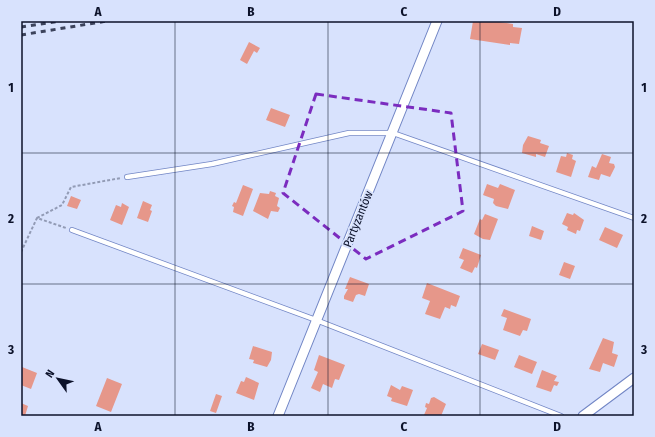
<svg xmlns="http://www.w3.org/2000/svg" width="655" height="437" font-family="'Fira Sans Condensed',sans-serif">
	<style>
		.building { fill: #e6978a }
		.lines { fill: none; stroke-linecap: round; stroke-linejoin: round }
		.lane-casing { stroke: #7286c5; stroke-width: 6 }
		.street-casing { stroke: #7286c5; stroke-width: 11 }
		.path { stroke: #929bb5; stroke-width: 2; stroke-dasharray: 3 2; stroke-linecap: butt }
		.lane { stroke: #fff; stroke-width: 4.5 }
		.street { stroke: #fff; stroke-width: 9 }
		.rail { stroke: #3c435c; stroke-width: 3; stroke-dasharray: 5 5; stroke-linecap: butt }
		.marked { fill: none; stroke: #7b2cbf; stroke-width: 3; stroke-dasharray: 8 5; stroke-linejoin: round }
		.grid { fill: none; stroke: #0c122a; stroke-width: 1; stroke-opacity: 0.55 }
		.labels { text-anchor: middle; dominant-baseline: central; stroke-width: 4; stroke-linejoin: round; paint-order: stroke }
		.street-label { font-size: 12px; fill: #0c122a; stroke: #d8e2fd }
		.neatline { fill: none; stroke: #0c122a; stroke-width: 1.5 }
		.grid-label { font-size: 13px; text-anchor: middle; font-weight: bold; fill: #0c122a }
	</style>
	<rect width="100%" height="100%" fill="#d8e2fd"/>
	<path class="building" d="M473,21H492L513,24V27L522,28L519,44L510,43V45L470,39Z
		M249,42L260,48L257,53L254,51L247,64L240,60Z
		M271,108L290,115L285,127L266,120Z
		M528,136L541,140L540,143L549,146L545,157L536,154V157L522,153L523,145Z
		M567,153L573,155L572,159L576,161L571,177L556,172L561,156L566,157Z
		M602,154L611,157L609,163L614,164L615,167L610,177L601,174L599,180L588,177L592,166L596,168Z
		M487,184L498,188L500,184L515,190L508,209L496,206L493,203L494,199L483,195Z
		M243,185L253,189L243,216L233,212L234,207L232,206L234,202L236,203Z
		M270,191L276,193L275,196L279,198L277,206L280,208L278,212L271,211L268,219L253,211L260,193L269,194Z
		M71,196L81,200L77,209L67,206Z
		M143,201L152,205L150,210L152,211L148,222L137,218Z
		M122,203L129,207L122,225L110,220L116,205L121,207Z
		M567,213L573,215L574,213L584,220L580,231L577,230L576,234L567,230L568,227L562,224Z
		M485,214L498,219L490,240L483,239L474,234L480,219L482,220Z
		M532,226L544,231L541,240L529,236Z
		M605,227L623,235L617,248L599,240Z
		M463,248L481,255L477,268L475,267L472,273L460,268L464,260L459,258Z
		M564,262L575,266L570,279L559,275Z
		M350,277L369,284L365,296L359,294L356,295L353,302L344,299V296L348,289H345Z
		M427,283L460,296L456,307L451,305L450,309L445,307L440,319L425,314L430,301L422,298Z
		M504,309L531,319L527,331L523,330L520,336L503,330L507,318L501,316Z
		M603,338L614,342L612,353L618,355L614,367L603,363L600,372L589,369Z
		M482,344L499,350L495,360L478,354Z
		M253,346L272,352L271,360L267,367L253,363L254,360L249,359Z
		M319,355L345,365L339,380L335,379L332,388L323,384L320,392L311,388L318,372L314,370Z
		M519,355L537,362L532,374L514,367Z
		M22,367L37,373L31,389L21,385Z
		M542,370L557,376L554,381L559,382L557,386L554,385L551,392L536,387Z
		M246,377L259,383L254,400L236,393L241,381L244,382Z
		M107,378L122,384L111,412L96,406Z
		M391,385L400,390L402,386L413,390L407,406L391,401L392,398L387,396Z
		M216,394L222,396L216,413L210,411Z
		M434,397L446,404L441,416L424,415L427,408L425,407L426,403L429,404L431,398Z
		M21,403L28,406L25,416H21Z"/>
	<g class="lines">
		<defs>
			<path id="lane" d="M127,177L212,164L349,133H393L634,218
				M72,230L316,320L561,416"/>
			<path id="street" d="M278,416L437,21
				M583,416L634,378"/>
		</defs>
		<use href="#lane" class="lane-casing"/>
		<use href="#street" class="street-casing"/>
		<path class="path" d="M37,218L62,205L71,187L121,178
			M21,252L37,218L66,228"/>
		<use href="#lane" class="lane"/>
		<use href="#street" class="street"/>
		<path class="rail" d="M21,27L61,21
			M21,35L107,21"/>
	</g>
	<path class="marked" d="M316,94L451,113L463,211L366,259L283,193Z"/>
	<path class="grid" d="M175,21V416M328,21V416M480,21V416M21,153H634M21,284H634"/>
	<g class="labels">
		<g class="street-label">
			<text transform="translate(358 219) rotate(-68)">Partyzantów</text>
		</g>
	</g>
	<rect width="655" height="437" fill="none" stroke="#d8e2fd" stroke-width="44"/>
	<g transform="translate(58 379) rotate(303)" stroke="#d8e2fd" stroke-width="3" paint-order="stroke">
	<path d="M0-3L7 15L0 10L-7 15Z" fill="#0c122a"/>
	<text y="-6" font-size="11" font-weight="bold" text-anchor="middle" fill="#0c122a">N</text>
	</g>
	<rect x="22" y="22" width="611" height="393" class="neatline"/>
	<g class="grid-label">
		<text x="98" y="16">A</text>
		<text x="251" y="16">B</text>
		<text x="404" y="16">C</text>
		<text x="557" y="16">D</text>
		<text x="11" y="92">1</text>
		<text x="644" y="92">1</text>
		<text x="11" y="223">2</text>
		<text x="644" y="223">2</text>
		<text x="11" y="354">3</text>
		<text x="644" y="354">3</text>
		<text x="98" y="431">A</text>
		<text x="251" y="431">B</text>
		<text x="404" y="431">C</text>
		<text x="557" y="431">D</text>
	</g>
</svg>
